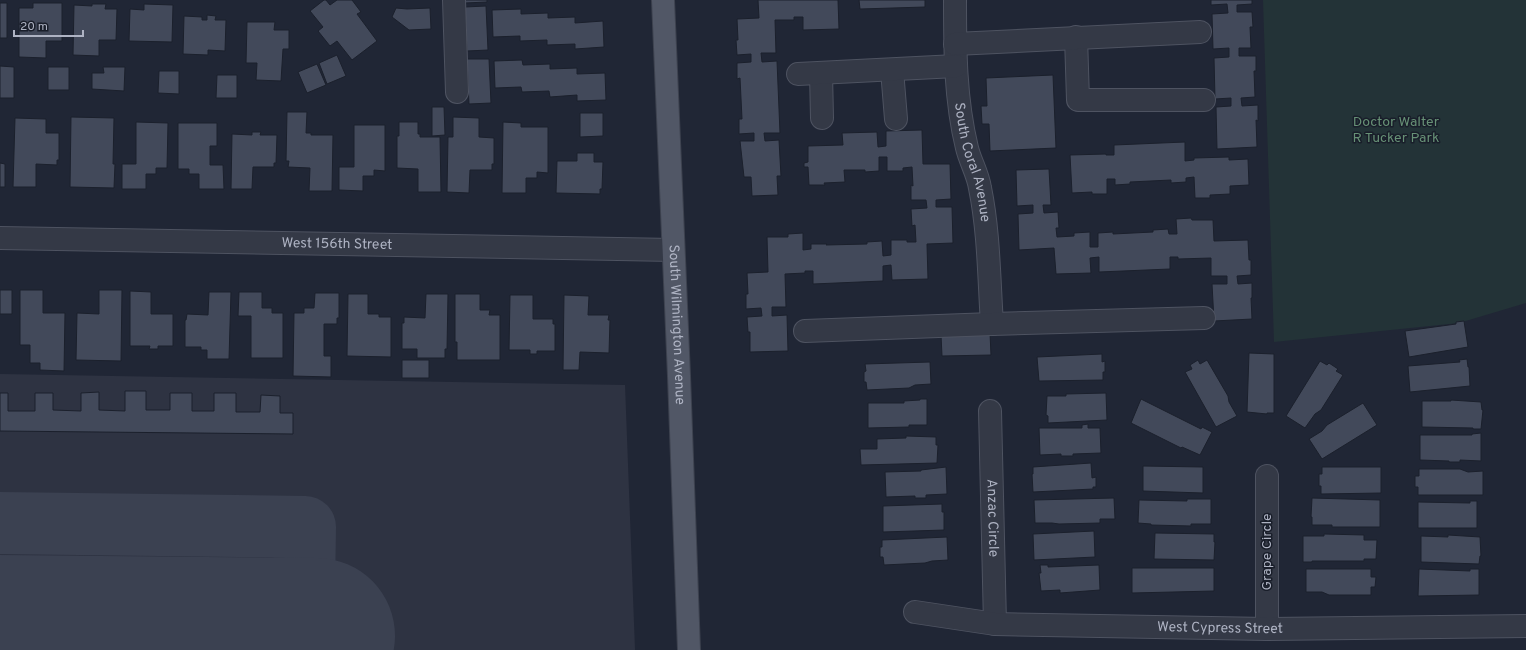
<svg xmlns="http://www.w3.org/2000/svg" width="1526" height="650" font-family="Overpass,sans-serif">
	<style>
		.airport { fill: #2e3342 }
		.green { fill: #233337 }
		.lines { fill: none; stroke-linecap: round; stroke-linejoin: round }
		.taxiway { stroke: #3b4151; stroke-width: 62 }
		.runway { stroke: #3b4151; stroke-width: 156 }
		.building { fill: #42495a; stroke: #1b202c }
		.minor-casing { stroke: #4e5361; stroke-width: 24 }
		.major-casing { stroke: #3d424f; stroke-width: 24 }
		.minor { stroke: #343946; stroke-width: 22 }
		.major { stroke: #515766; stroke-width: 22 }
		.labels { text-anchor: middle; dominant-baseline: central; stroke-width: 3; stroke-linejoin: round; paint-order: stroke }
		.park-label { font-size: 14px; fill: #679176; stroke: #191e2a }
		.street-label { font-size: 14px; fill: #aeb3c3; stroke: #191e2a }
	</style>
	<rect width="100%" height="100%" fill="#202635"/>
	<path class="airport" d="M0,374L625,385L635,650H0Z"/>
	<path class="green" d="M1263,0H1526V303L1459,323L1274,342Z"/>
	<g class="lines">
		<path class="taxiway" d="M0,523L305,527L303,650"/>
		<path class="runway" d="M0,633L317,636"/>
	</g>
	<path class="building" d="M324,0H326L330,5L337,0H352L361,12L357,14L377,41L352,60L337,41L330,46L318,31L323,27L310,11Z
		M465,0H487V2L465,3Z
		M758,0H838L839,29L803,30V17H794V20H775L776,53H761L762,62L777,61L780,133H764L765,141L779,140L781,176H777L778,195L752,196L751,177H744L740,141H754V133L739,134V119H742L740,78L737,79V63L751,62V54L737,55L736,40H738L737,19L759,18Z
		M859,0H925V7L860,9Z
		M1211,0H1252V4L1237,5V12H1252L1253,27H1250L1251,48H1239V56H1256V71H1254L1255,97L1241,98L1242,106L1258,105V121L1256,120L1257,147L1217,149L1216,107L1231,106V98L1215,99L1214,58L1229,57V48L1213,49L1212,14L1228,13L1227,4L1211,5Z
		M0,3H7V38H0Z
		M33,3H62V41H46V58L19,57V8H33Z
		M92,4H106L105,9H117L116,40H99V56L73,55L74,5L92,6Z
		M144,4L173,5L172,42L129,41L130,9L144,10Z
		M486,6L488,50L467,51L465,7Z
		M396,8L407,9L430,8L431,29L409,30L392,17Z
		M521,9V14L548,13V18L575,17V23L603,21L604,47L575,49V44L547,45V40L520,41V36L493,37L492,10Z
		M207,15L216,16L215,20H226L225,51L208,50V55L183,54L184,16L202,17V20H207Z
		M247,22H275L274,30H289V49H283L281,81L256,80L257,63H246Z
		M337,55L346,76L327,84L319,63Z
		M467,59H489L491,103L469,104Z
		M522,60L523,65L550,64V69L577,68V74L605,73L606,100L577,101V95L550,97L549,91L522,92L521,87L495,88L494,61Z
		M317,64L326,85L307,93L298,72Z
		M0,66L14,67V98H0Z
		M48,67H69V90H48Z
		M103,67H125L124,91L92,89V73H104Z
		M159,71H179V94L158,93Z
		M217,75H237V98H216Z
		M1053,75L1056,148L990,151L989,124H982L981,106H987L986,78Z
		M432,107H444L445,135L432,136Z
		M287,112H307L306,133H311V135H333L332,191H309L310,168L288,167L289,161H286Z
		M580,113H603V136L580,137Z
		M71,117L114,118L113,164H115L114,188L70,187Z
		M453,117L479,118V137L494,138V164H492V170H470L469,193L447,192L448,137H453Z
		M15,118L46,119V133H59V160H57V165L36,164V187H13Z
		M136,122L168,123L167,168H156V174H146V189H122V164H136Z
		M399,122H418V134H420V137H440L441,192H418V169L397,168V136H399Z
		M503,122L521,123V127H548V173L537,172V178H526V193H502Z
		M178,123H217V146H210V165H223L224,189H199V174H189V169H178Z
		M354,125H385V171L374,170V176H363V191L339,190V167H354Z
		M922,130L923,164H950L951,199L936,200V207H952L953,243L927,244L928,279L892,280L891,265L883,266V281L813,284V271H805V273L785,274L786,307H772V316L787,315L788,351L750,352V332H748L747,317L762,316L761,308L746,309V294H748L747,273L768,272L767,237H788V234L803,233V250L811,249V244H827L826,245L867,244V242L882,241L883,256L891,255V240H907V242H916L915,225L912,226L911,209L927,208L926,200H911V185L913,186L912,167L903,168V171H887V157H879V171L865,172V170H844L845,182L824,183L825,185H809L808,167H804V163L808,162V146L843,145L842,133L877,132L878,147L886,146V131Z
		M252,132H261L260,135H277L276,163H274V167H253L252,189H231L232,134L252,135Z
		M1185,142V161L1194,160V158L1229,157V160L1248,159L1249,185L1230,186V194L1210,195V198H1195L1194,177L1186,178V182L1171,183V180L1130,182V184L1115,185V179H1107V194H1092V192L1072,193L1070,155L1106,154V155H1114V145Z
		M577,153H594V162H603L602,189H600V194L556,193L557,161H577Z
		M0,163L5,164V187H0Z
		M1049,169L1051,205H1043L1044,213L1058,212L1059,228H1056L1057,237L1074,236V233L1090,232V247H1098V233L1113,232V234L1153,232V230L1168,229L1169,234H1177L1176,219L1191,218L1192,220H1213L1214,241L1248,240L1249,260H1251V275L1237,276L1238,284L1252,283V298H1251L1252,319L1214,321L1212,284H1227V276H1211V258L1178,259V257H1170V269L1099,272V257L1090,258L1091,273L1056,274L1054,248L1019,250L1018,214L1033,213V205L1017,206L1016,170Z
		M0,290H12V314H0Z
		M20,290H43V313H65L64,371L40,370V363H30V345H20Z
		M99,290H122L121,361L76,360L77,313L99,314Z
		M130,291L151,292V314H173V346H158V349H149L150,346H130Z
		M209,292H231L229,359H207V350H201V347H185V320H186L187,314L208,315Z
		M239,292H262V308H272V313H283V358H251V316H238Z
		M315,293H339V318H337V324H324V356H331V377L293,376L294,313H304V308H314Z
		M348,294H368V314H379V317H391V357L347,356Z
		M426,294H448L447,349H445V358H417V349H402V323H404V317L425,318Z
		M455,294H480V310H490L489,315H500V360H457V342H455Z
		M510,295H533V319H553V324H555V351H537V354H530V350H509Z
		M564,295L589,296L588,315H609L608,320H610L609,353L580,352L579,370H563Z
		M1464,321L1468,347L1409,357L1405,331L1456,324V322Z
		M990,333L991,355L942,356L941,335Z
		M1249,353L1274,354V413H1267V414L1247,412Z
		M1102,354V362L1105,361V372H1103V380L1039,381L1037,357Z
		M1467,359L1468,367H1469L1470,386L1410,392L1408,366L1460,362L1459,360Z
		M402,360H429V378H402Z
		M1198,360L1200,364L1207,360L1228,396L1229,402L1237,416L1216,427L1185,372L1192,369L1190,365Z
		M1320,361L1327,365L1329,363L1338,369L1336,371L1343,375L1321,410L1315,414L1305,428L1286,416Z
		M930,362L931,384L915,385L909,388L867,390L866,382H864V372L866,371L865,364Z
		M125,391H146V410H170V393H192V411H214V393H236V412H260L261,395L280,396V413H293V434L0,431V393H8V411H35V393H53V410L81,411V393L99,392V410L125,411Z
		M1106,393L1107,420L1048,423V416L1046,415L1047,396H1066V394Z
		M920,399H927V425H909V427L868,428V403H904V401L920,400Z
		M1141,399L1201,429L1202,427L1212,432L1200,455L1182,447L1181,448L1131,423Z
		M1451,400L1481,402L1482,410H1483L1481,429H1473V428L1422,427V401H1451Z
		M1363,403L1377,425L1322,459L1309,439L1322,431L1327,425Z
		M1088,424V428H1100L1101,453L1073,454V456H1061V454L1040,455L1039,428H1082V425Z
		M1481,433V461L1460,460V462H1449V461L1420,460V435H1472V434Z
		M906,436L936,437V445H938L937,463L861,465L860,449H877V439L906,438Z
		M1091,463L1092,478L1096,477V487H1093V489L1033,492L1032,474H1033V467Z
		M1143,466L1203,467V493L1143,491Z
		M946,467L947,494L926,495V498H915V496L886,497L885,472L921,471V470Z
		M1322,467H1381V493L1321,494V486H1319V474H1322Z
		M1419,469H1460L1468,472L1483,471V495H1418V487H1415V476H1419Z
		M1114,498L1115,519H1100V523L1059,524L1052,523H1035L1034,500Z
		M1312,498L1380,500V527H1332V525H1312V517H1311Z
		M1187,499H1211V524H1191V526L1151,525V524L1138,523L1139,500L1187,501Z
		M1470,501H1477V528H1418V502L1470,503Z
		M942,504V512H944V530L883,532V506Z
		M1094,531L1095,557L1034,560L1033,534Z
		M1155,533L1214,534V542H1215L1214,560L1154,559Z
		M1324,534L1364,535V540H1377L1376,559H1364V561H1312V562H1303V536H1324Z
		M1448,535L1480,537L1481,556H1480L1479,564L1421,562V536L1448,537Z
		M947,537L948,560L932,561L925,563L884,565L883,557H880V547H882V540Z
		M1040,565H1048V567L1099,565L1100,590L1060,593V590L1041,591L1039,573H1041Z
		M1132,568H1214V591L1132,593Z
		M1306,569H1371V577H1376L1375,587H1371V595H1329L1322,592H1306Z
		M1419,569L1470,571V569H1479V595L1418,596Z"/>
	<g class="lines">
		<defs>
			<g id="minor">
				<path d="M454,0L457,92"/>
				<path id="s1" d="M955,0C955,49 955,99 967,148C970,161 978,174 980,188C989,232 989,279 992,324"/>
				<path d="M1076,37L1078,100H1204"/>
				<path d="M955,44L1200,32"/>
				<path d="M892,70L896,119"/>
				<path d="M821,73L822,118"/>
				<path d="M798,74L956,66"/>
				<path id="s2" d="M0,238L673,250"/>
				<path d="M805,331L992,324L1204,318"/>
				<path id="s3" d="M990,411L995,624"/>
				<path d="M1267,476V629"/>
				<path id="s4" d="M915,612L995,624L1267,629L1526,626"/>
			</g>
			<g id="major">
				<path id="s5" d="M663,0L679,376L689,650"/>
			</g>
		</defs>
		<use href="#minor" class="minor-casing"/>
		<use href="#major" class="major-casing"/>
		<use href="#minor" class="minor"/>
		<use href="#major" class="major"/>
	</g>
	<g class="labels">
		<g class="park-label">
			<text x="1396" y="122">Doctor Walter<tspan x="1396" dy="16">R Tucker Park</tspan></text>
		</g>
		<g class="street-label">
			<text stroke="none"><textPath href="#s1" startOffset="164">South Coral Avenue</textPath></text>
			<text stroke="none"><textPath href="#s2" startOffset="337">West 156th Street</textPath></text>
			<text stroke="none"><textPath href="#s5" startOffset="325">South Wilmington Avenue</textPath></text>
			<text stroke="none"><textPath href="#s3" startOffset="107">Anzac Circle</textPath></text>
			<text transform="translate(1267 552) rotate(-90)">Grape Circle</text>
			<text stroke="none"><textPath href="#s4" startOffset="306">West Cypress Street</textPath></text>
		</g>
	</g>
	<path d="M14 30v6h69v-6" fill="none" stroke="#aeb3c3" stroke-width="2"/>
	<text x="20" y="30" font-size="12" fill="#aeb3c3" stroke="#191e2a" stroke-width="3" paint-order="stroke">20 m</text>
</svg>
